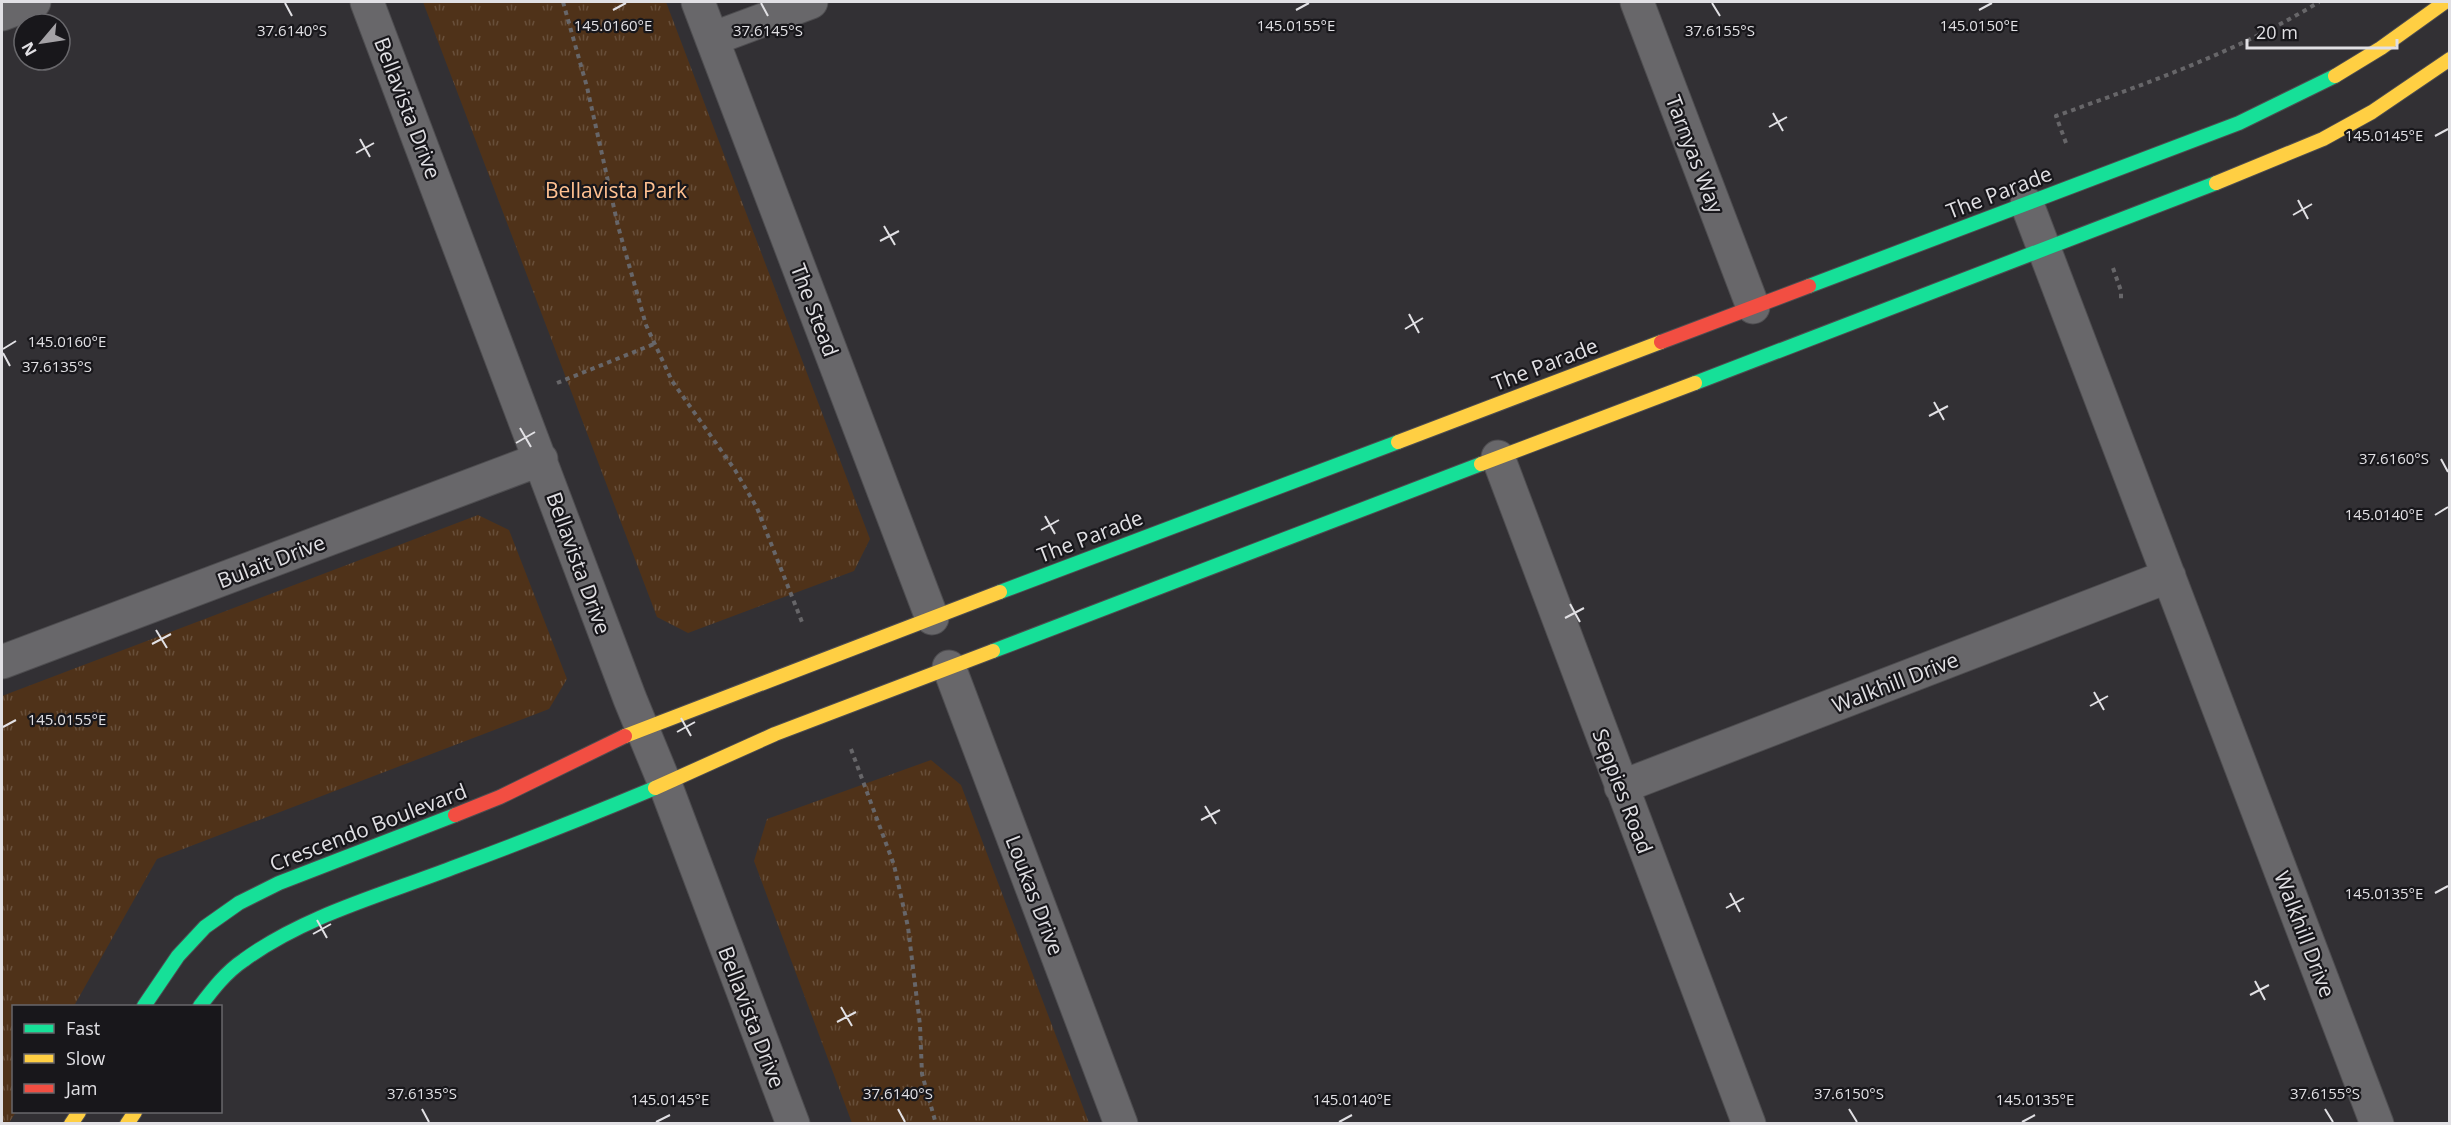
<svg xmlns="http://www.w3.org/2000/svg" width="2451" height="1125" font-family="'Open Sans',sans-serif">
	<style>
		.park { fill: url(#park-tufts) }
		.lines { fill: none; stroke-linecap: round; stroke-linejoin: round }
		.street-casing { stroke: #4e4d50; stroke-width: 35 }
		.fast-casing { stroke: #4e4d50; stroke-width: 16 }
		.slow-casing { stroke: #4e4d50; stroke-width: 16 }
		.jam-casing { stroke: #4e4d50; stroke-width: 16 }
		.path { stroke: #676669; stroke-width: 4; stroke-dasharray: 4.5 4.5; stroke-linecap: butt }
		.street { stroke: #68676a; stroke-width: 33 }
		.fast { stroke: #16e098; stroke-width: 14 }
		.slow { stroke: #ffcf43; stroke-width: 14 }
		.jam { stroke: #f24e42; stroke-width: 14 }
		.ticks { fill: none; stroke: #e1e0e4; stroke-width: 2 }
		.labels { text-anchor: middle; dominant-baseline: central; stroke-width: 4.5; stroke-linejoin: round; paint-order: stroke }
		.street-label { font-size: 21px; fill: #e1e0e4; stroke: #18171b }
		.park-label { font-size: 21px; fill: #ffc191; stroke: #18171b }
		.ticks-label { font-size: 15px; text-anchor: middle; fill: #e1e0e4; stroke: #18171b; stroke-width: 4.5; stroke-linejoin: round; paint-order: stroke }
	</style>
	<defs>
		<pattern id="park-tufts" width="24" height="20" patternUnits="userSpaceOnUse" patternTransform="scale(1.5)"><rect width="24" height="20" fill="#4f3219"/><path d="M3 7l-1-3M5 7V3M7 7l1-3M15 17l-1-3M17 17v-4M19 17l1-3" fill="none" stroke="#684f3a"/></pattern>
	</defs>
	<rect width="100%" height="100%" fill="#323034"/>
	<path class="park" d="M423,2H666L870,539L854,571L688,633L657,617Z
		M478,515L509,530L567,679L549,709L157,859L74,1006H14V1112H16L9,1123H2V696Z
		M931,760L961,785L1089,1123H852L754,861L767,819Z"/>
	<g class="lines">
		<defs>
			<path id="street" d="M367,2L630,699L665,784L793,1124
				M698,2L932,618
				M1637,2L1753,307
				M2,14L34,2
				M712,39L811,2
				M2027,204L2377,1124
				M1498,457L1749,1124
				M2,662L541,459
				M949,667L1121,1124
				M1621,787L2169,576"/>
			<path id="fast" d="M1809,286L2239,123L2335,76
				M1695,383L2216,183
				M1000,592L1398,442
				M993,651L1481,464
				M144,1006L178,956L205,927L239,903L279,883L455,815
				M200,1006C213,989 226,972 244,960C304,916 382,895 452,868C520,843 588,816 655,788"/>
			<path id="slow" d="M2335,76L2381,48L2445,2
				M2216,183L2323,139L2372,112L2450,59
				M1398,442L1661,342
				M1481,464L1695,383
				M625,736L1000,592
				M655,788L775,734L993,651
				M71,1124L79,1112
				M127,1124L135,1112"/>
			<path id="jam" d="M1661,342L1809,286
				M455,815L500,797L625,736"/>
		</defs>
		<use href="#street" class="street-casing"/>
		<use href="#fast" class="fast-casing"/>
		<use href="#slow" class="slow-casing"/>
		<use href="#jam" class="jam-casing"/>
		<path class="path" d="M563,2L587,87L618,226L646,325L672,381L735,470L757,508L802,622
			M2066,143L2056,116C2145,84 2237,52 2319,2
			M2113,268L2121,291V302
			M557,383L654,344
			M851,749L894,865L908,927L920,1025L922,1074L936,1124"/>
		<use href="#street" class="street"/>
		<use href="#fast" class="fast"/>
		<use href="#slow" class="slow"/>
		<use href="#jam" class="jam"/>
	</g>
	<path class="ticks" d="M285,3L292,16M761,3L768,16M1712,3L1720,16M613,10L626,3M1296,10L1309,3M1979,10L1992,3M1773,113L1783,131M1769,127L1787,117M2435,136L2448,129M360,139L370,157M356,153L374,143M2298,200L2308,219M2293,215L2312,204M884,226L895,245M880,241L899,231M1409,314L1419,333M1405,329L1423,318M3,349L16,341M3,353L10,366M1934,402L1944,420M1929,416L1948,406M520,428L531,447M516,443L535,432M2441,459L2448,472M2435,515L2448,507M1045,516L1055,534M1041,530L1059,520M1570,604L1580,622M1565,618L1584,608M156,630L167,648M152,644L171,634M2094,692L2104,710M2090,706L2108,696M681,718L691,736M3,727L16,720M677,732L695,722M1205,806L1216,824M1201,820L1220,810M1730,893L1740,912M2435,893L2448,886M1726,908L1744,898M317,920L327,938M313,934L331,924M2255,981L2265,1000M2250,995L2269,985M841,1007L852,1026M837,1022L856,1012M422,1109L429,1122M898,1109L905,1122M1849,1109L1857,1122M2325,1109L2333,1122M656,1122L670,1115M1339,1122L1352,1115M2022,1122L2035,1115"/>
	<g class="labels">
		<g class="street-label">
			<text transform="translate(408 108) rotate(69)">Bellavista Drive</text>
			<text transform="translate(1695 154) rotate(69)">Tarnyas Way</text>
			<text transform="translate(1999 192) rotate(-21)">The Parade</text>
			<text transform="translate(815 310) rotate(69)">The Stead</text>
			<text transform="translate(1545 364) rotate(-21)">The Parade</text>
			<text transform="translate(1090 536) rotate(-21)">The Parade</text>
			<text transform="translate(271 561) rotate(-21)">Bulait Drive</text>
			<text transform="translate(579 563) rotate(70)">Bellavista Drive</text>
			<text transform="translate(1895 682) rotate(-21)">Walkhill Drive</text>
			<text transform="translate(1623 791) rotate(69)">Seppies Road</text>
			<text transform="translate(368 827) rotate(-21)">Crescendo Boulevard</text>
			<text transform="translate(1035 895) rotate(69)">Loukas Drive</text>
			<text transform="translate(2305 934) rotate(69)">Walkhill Drive</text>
			<text transform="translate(752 1017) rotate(69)">Bellavista Drive</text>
		</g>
		<g class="park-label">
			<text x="616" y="190">Bellavista Park</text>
		</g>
	</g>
	<g class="ticks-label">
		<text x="613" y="31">145.0160°E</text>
		<text x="1296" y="31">145.0155°E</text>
		<text x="1979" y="31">145.0150°E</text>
		<text x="292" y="36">37.6140°S</text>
		<text x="768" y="36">37.6145°S</text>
		<text x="1720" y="36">37.6155°S</text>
		<text x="2384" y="141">145.0145°E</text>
		<text x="67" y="347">145.0160°E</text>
		<text x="57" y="372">37.6135°S</text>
		<text x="2394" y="464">37.6160°S</text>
		<text x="2384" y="520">145.0140°E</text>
		<text x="67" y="725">145.0155°E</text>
		<text x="2384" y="899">145.0135°E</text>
		<text x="422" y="1099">37.6135°S</text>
		<text x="898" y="1099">37.6140°S</text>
		<text x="1849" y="1099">37.6150°S</text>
		<text x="2325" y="1099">37.6155°S</text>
		<text x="670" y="1105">145.0145°E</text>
		<text x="1352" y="1105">145.0140°E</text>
		<text x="2035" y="1105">145.0135°E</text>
	</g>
	<rect width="2451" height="1125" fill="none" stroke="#e1e0e4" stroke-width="6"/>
	<rect x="12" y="1005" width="210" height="108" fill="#18171b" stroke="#68676b" stroke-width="1.5"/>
	<rect x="24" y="1024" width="30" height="9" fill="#16e098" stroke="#68676b" stroke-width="1.5"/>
	<text x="66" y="1035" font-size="18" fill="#e1e0e4">Fast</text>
	<rect x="24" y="1054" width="30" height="9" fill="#ffcf43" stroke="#68676b" stroke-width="1.5"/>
	<text x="66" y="1065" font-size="18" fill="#e1e0e4">Slow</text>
	<rect x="24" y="1084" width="30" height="9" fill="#f24e42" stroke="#68676b" stroke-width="1.5"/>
	<text x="66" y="1095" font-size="18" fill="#e1e0e4">Jam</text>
	<g transform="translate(42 42) rotate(241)"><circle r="28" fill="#18171b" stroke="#68676b" stroke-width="1.5"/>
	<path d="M0-4.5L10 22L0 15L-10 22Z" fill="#a4a2a6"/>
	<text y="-9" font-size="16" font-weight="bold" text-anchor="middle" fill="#e1e0e4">N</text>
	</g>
	<path d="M2247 39v9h150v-9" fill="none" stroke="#e1e0e4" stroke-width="3"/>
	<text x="2256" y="39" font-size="18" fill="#e1e0e4" stroke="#18171b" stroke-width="4.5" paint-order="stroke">20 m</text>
</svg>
